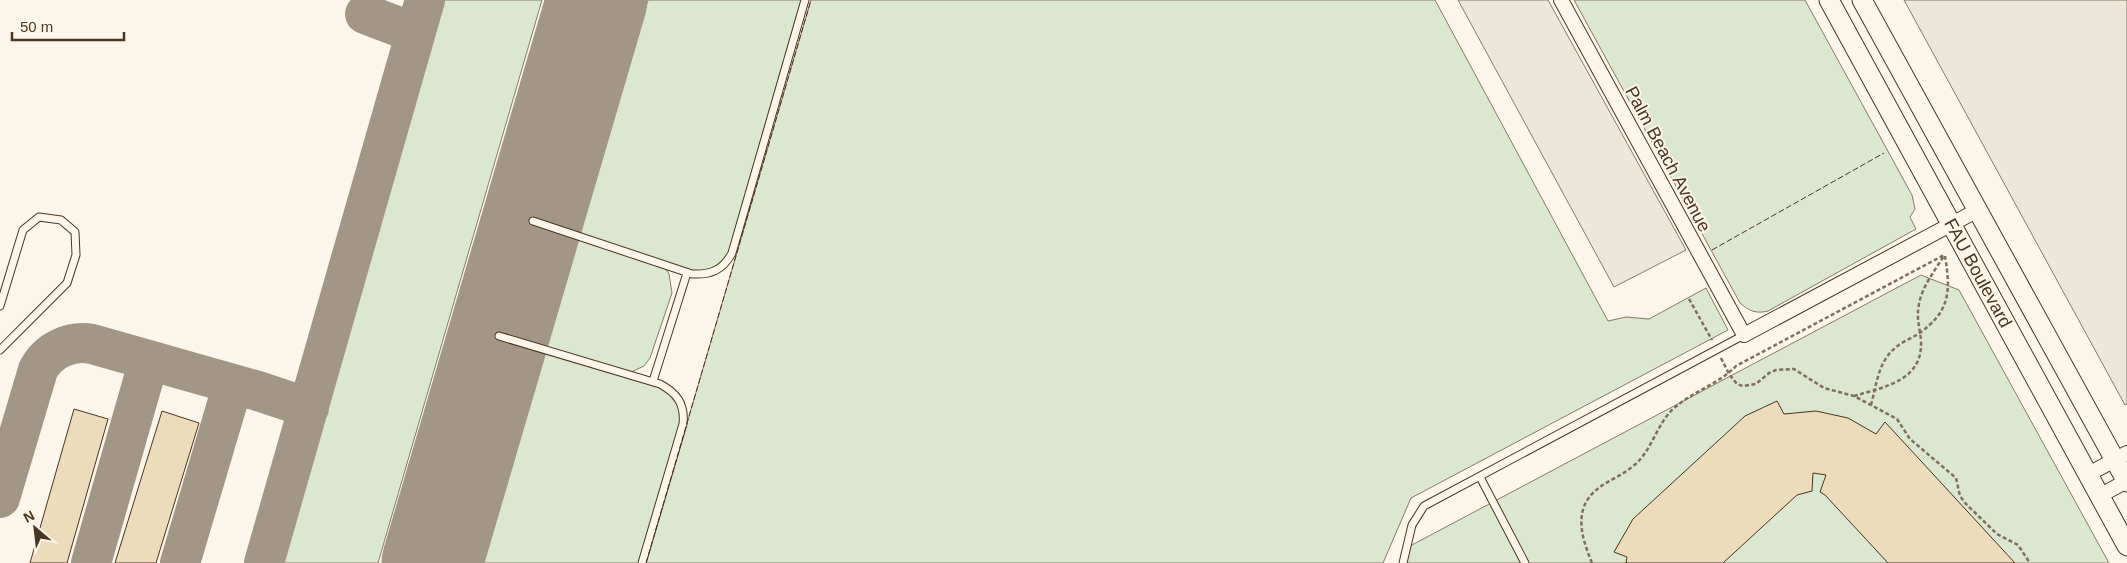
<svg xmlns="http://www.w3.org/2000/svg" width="2127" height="563" font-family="Arial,sans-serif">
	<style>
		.green { fill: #dce7d0; stroke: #887966 }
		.parking { fill: #ede7d9; stroke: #887966 }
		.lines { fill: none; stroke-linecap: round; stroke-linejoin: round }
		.taxiway { stroke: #a29684; stroke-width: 40 }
		.runway { stroke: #a29684; stroke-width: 101 }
		.building { fill: #ecdcbc; stroke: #4a3520 }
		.lane-casing { stroke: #4a3520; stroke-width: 9 }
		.street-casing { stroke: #4a3520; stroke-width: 16 }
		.secondary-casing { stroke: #4a3520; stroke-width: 21 }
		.path { stroke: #7f6f5c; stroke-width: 2.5; stroke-dasharray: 4 2.5; stroke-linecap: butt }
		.lane { stroke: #fbf6e9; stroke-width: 7 }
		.street { stroke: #fbf6e9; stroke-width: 14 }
		.secondary { stroke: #fbf6e9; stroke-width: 19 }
		.fence { stroke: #4a3520; stroke-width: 1; stroke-dasharray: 6 2.5; stroke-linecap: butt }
		.labels { text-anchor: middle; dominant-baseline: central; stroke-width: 4; stroke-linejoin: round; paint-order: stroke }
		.street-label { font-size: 18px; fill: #4a3520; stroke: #fbf6e9 }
	</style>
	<rect width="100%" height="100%" fill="#fbf6e9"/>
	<path class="green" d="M443,0H542L378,563H278L326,381Z
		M648,0H805L728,261L703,275L663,265L669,274L672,293L650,358L644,366L627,374L670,389L684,414L642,563H483Z
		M811,0H1435L1608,321L1626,317L1649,319L1706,288L1728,330L1411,498L1383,563H646Z
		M1574,0H1805L1912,195L1915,209L1910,217L1916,229L1768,311C1756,314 1749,311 1740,303Z
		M1921,275L1959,290L2109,563H1405L1410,546Z"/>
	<path class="parking" d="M1458,0H1548L1686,250L1614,287Z
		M1904,0H2127V404L2125,405Z"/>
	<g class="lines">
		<path class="taxiway" d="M365,14L415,33
			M0,498L38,370C48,350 71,340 92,344L258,391L309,408
			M91,563L149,360
			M180,563L233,384
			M264,563L425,0"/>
		<path class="runway" d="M432,563L597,0"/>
	</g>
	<path class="building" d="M1777,401L1784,414L1816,411L1848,418L1876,434L1885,422L2015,563H1888L1825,495L1820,492L1826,475L1813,473L1812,491L1797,495L1723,563H1626L1627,557L1614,552L1633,519L1745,416Z
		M74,409L108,419L67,563H30Z
		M162,411L199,423L156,563H115Z"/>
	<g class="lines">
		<defs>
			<path id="lane" d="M533,221L692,274C711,275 723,270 732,253L805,0
				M0,306L23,230L39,217L61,220L75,232L76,255L67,283L0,350
				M499,336L660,384C677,393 685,404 683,424L642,563
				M653,381L687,273
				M1480,477L1525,563
				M1403,563L1412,525L1424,506L1744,335"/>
			<path id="street" d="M1561,0L1744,335L1978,210
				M2087,475L2127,453
				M2099,496L2127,481"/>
			<g id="secondary">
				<path id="s1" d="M1829,0L2127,546"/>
				<path d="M1862,0L2127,482"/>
			</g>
		</defs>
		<use href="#lane" class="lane-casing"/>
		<use href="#street" class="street-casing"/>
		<use href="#secondary" class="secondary-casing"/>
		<path class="path" d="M1689,299L1712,340
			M1721,358L1729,374L1737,384L1743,386L1756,384L1769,373L1776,370L1794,369L1824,388L1854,396L1897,419L1910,439L1956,478L1960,496L1966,504L1997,534L2018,545L2030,563
			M1854,396C1884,387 1923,381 1921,341C1920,327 1916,319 1919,304C1922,287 1935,270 1944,256
			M1871,405C1876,387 1878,364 1892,351C1899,343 1910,339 1918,334C1950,312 1951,292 1945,256
			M1592,563C1581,536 1572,507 1600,487C1610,480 1622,475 1632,467C1651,453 1655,428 1671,411C1690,392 1718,385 1736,366L1944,255"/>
		<use href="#lane" class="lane"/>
		<use href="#street" class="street"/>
		<use href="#secondary" class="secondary"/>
		<path class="fence" d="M1712,250L1884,153
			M646,563L811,0"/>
	</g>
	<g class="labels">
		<g class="street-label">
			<text transform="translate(1668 159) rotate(62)">Palm Beach Avenue</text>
			<text stroke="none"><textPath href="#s1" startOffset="311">FAU Boulevard</textPath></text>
		</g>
	</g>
	<g transform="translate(35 528) rotate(332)" stroke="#fbf6e9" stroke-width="4" paint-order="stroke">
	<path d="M0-4L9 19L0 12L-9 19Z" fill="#4a3520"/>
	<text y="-8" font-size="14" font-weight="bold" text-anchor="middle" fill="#4a3520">N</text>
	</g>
	<path d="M12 32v8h112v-8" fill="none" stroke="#4a3520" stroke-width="2.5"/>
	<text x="20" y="32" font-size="15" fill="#4a3520" stroke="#fbf6e9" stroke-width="4" paint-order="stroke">50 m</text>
</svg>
